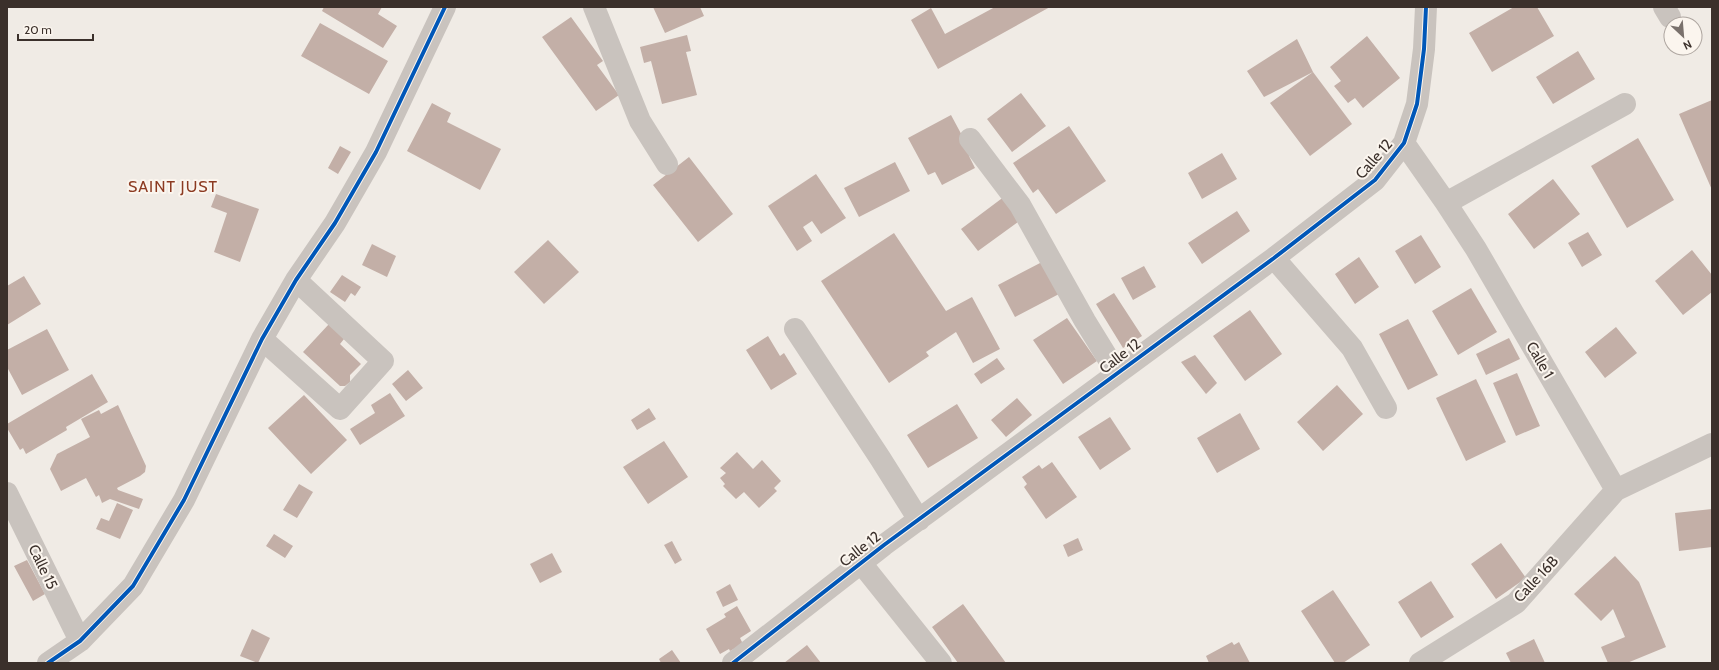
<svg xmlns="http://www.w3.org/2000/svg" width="1719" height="670" font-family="Cabin,sans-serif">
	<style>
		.building { fill: #c3afa7 }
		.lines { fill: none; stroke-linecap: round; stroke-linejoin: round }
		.minor { stroke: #c9c3be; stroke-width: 22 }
		.cycleway-casing { stroke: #fbf5ee; stroke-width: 6 }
		.cycleway { stroke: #0057b8; stroke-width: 4 }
		.labels { text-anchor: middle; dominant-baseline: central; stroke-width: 4; stroke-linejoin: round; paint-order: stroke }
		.street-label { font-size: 15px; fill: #3b302b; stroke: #fbf5ee }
		.neighbourhood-label { font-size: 16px; letter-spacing: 1px; fill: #8c3b22; stroke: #fbf5ee }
	</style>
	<rect width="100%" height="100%" fill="#f0ebe5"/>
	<path class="building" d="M324,7H382L378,14L397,26L383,48L322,11Z
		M653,7H700L704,16L665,33Z
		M995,7H1050L938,69L911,20L931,8L945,34Z
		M1514,7H1537L1554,36L1492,72L1469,33Z
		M571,17L603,61L597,65L619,95L596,111L542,37Z
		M320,23L388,61L369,94L301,56Z
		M687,35L691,51L686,52L697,95L662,104L651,61L644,63L640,47Z
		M1367,36L1400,78L1363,108L1355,98L1348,103L1334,86L1341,81L1330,67Z
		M1297,39L1313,72L1264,97L1247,71Z
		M1578,51L1595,79L1553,104L1536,77Z
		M1313,72L1352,124L1310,156L1270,103Z
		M1021,93L1046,126L1012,152L987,119Z
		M1712,100V190L1679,114Z
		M432,103L451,113L447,122L501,149L480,190L407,151Z
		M951,115L972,154L969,156L975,168L942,185L935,172L928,175L908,138Z
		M1069,126L1106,181L1056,214L1038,189L1033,193L1013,163Z
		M1638,138L1674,200L1627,228L1591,166Z
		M340,146L351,152L338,174L328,168Z
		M1222,153L1237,179L1202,199L1188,173Z
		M689,157L733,214L698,242L653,185Z
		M895,162L910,191L859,217L844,188Z
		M816,174L846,218L821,234L812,221L803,227L812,241L797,251L768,206Z
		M1553,179L1580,214L1534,249L1508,214Z
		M216,194L259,209L240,262L214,252L227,213L211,207Z
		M1005,196L1022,219L978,251L961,229Z
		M1237,211L1250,231L1202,264L1188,243Z
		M1588,232L1602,255L1582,267L1568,243Z
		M894,233L946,311L972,297L1000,349L973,363L956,332L926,352L929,356L889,383L821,281Z
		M1421,235L1441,267L1415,284L1395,251Z
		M548,240L579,272L544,304L514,272Z
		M372,244L396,256L387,277L362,265Z
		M1692,250L1712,275V292L1683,315L1655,281Z
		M1359,257L1379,287L1355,304L1335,274Z
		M1042,262L1059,294L1015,317L998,285Z
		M1144,266L1156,287L1133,300L1121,278Z
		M342,275L361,287L355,296L351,293L345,302L330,292Z
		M24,276L41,304L7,325V286Z
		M1471,288L1497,332L1458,355L1432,311Z
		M1114,293L1142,336L1123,348L1096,304Z
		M1250,310L1282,354L1245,381L1213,336Z
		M1067,318L1097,361L1063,384L1033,340Z
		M1408,319L1438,375L1408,390L1379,334Z
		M329,324L344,339L340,344L361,364L350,375V382L345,386H340L303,352Z
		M1616,327L1637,353L1605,378L1585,352Z
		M47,329L69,370L22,395L7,367V350Z
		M768,336L780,356L784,353L797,374L771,390L746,350Z
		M1509,338L1520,359L1486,375L1476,354Z
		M1195,355L1217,383L1206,394L1181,362Z
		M997,358L1005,369L981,384L974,374Z
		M408,370L423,388L406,401L392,384Z
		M1517,373L1540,426L1516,436L1493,383Z
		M92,374L108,402L66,427L67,430L26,454L23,448L20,450L7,428V424Z
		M1476,379L1506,442L1466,461L1436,398Z
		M1337,385L1363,414L1323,451L1297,422Z
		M390,393L405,416L360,445L350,429L375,413L371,405Z
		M304,395L347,440L311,474L268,428Z
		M1017,398L1032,415L1006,437L991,420Z
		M957,404L978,438L928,468L907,435Z
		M118,405L146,466L145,472L140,476L117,488L118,490L143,499L139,509L110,499L102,503L99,495L96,497L86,478L61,491L50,469L57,454L90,437L81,419L99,410L101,414Z
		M649,408L656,419L637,430L631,420Z
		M1240,413L1260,449L1217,473L1197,438Z
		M1110,417L1131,449L1100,470L1078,437Z
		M664,441L688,477L648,504L623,467Z
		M737,452L753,469L762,460L781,481L774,488L777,491L759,508L744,492L736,499L723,486L725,484L720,478L726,473L720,468Z
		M1052,462L1077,497L1046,519L1024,487L1027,484L1022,477L1039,465L1042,469Z
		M299,484L313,492L297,518L283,510Z
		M117,503L133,510L120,539L96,529L101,518L109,521Z
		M1712,509V547L1679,551L1675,513Z
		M274,534L293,546L285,558L266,546Z
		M1078,538L1083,550L1068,557L1063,545Z
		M672,541L682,560L675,564L664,545Z
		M1501,543L1526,578L1496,599L1471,564Z
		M552,553L562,572L540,583L530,564Z
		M1615,556L1639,582L1666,647L1627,663H1608L1601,647L1625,637L1613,609L1601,621L1574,594Z
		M27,560L45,594L33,601L14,566Z
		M1431,581L1454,617L1421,638L1398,602Z
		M730,584L738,600L723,607L716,592Z
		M1333,590L1370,645L1343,663H1335L1301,611Z
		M963,604L1006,663H958L932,627Z
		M737,606L751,631L740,638L743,644L730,651L729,649L720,654L706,629L726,617L724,614Z
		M252,629L270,638L258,663L240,656Z
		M1534,639L1545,663H1511L1506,653Z
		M1232,642L1234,645L1239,642L1250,663H1209L1206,656Z
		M807,645L821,663H784Z
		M672,650L681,663H661L659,659Z"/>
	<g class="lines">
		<path class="minor" d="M594,7L640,121L667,164
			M1664,7L1670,17
			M970,139L1020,205L1085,321L1117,373
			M1404,143L1446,203L1476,249L1616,490
			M1446,203L1625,104
			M1274,258L1352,348L1386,408
			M795,329L880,458L919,520
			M262,339L340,409L383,361L296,280
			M7,493L80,641
			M861,563L941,663
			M48,663L80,641L133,586L184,500L262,339L296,280L335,223L376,152L445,7
			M733,663L884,545L1274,258L1375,180L1404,143L1417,104L1424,49L1426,7
			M1420,663L1516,603L1616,490L1712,444"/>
		<defs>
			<path id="cycleway" d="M48,663L80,641L133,586L184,500L262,339L296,280L335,223L376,152L445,7
				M733,663L884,545L1274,258L1375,180L1404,143L1417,104L1424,49L1426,7"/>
		</defs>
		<use href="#cycleway" class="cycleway-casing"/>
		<use href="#cycleway" class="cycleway"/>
	</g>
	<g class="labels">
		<g class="street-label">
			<text transform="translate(1374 159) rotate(-49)">Calle 12</text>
			<text transform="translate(1120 356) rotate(-37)">Calle 12</text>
			<text transform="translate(1540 360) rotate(60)">Calle 1</text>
			<text transform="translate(860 549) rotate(-38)">Calle 12</text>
			<text transform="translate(43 567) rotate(64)">Calle 15</text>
			<text transform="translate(1536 579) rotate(-47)">Calle 16B</text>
		</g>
		<g class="neighbourhood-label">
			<text x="173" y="186">SAINT JUST</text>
		</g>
	</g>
	<rect width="1719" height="670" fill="none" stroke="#3b302b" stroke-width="16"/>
	<g transform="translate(1683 36) rotate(154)"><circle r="19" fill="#fbf5ee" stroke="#aea6a0"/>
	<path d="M0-3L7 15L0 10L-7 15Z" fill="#7a716c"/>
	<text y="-6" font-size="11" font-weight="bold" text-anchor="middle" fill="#3b302b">N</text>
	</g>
	<path d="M18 34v6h75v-6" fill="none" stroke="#3b302b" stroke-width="2"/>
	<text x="24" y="34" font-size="12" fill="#3b302b" stroke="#fbf5ee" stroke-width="3" paint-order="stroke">20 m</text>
</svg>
